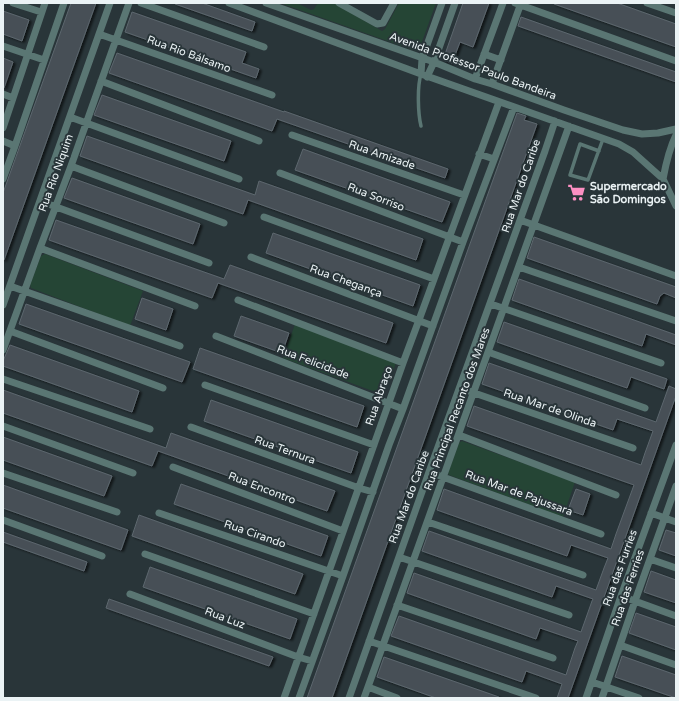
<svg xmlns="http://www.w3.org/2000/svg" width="679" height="701" font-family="'Varela Round',sans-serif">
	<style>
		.green { fill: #254535 }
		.building { fill: #464f56; stroke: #5d676e; filter: url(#shadow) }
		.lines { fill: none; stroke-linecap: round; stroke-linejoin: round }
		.service { stroke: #5a7673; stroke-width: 3.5 }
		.minor { stroke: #5a7673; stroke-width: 7 }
		.labels { text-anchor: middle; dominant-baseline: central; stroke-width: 4; stroke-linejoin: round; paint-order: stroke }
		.street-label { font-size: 11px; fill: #ebf3f5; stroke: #293539 }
		.poi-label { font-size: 11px; font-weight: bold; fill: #ebf3f5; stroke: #293539; text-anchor: start }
	</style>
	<defs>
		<filter id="shadow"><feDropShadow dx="2.5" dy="1.5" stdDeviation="1" flood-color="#0009"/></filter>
	</defs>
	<rect width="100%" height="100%" fill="#293539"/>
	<path class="green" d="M280,3H297L311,10L314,9L318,3H334L382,31L385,29L399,3H436L419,50L416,51Z
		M45,254L143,291L130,326L31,288L30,285L41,256Z
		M295,324L396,363L384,393L381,394L283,358Z
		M462,441L575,482L563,517L449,475L448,473L459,443Z"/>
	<path class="building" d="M71,3H96L4,260H3V193Z
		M175,3H202L255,22L252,31L175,4Z
		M463,3H489L473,47L460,42L452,63L443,60Z
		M554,3H617L676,24V47L554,4Z
		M3,11L29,20L22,41L3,34Z
		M132,12L246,52L242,63L259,69L256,78L125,32Z
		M521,17L676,72V82L518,26Z
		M117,53L284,112V111L448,169L445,178L277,119L272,131L109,73Z
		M3,58L13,62L4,88H3Z
		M102,95L231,141L224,161L94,115Z
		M517,113L526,116L524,120L537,124L332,698H307Z
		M87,136L255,195L259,181L423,239L416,260L248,200L243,214L80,156Z
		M303,149L450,202L442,222L295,170Z
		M72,178L200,224L193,244L64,198Z
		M56,220L224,279L230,265L393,323L386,343L218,283L212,298L49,240Z
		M273,233L420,285L413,306L266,253Z
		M534,237L676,287V298L664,293L660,296L657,304L527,258Z
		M519,279L676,335V345L646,334L642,346L512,300Z
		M142,298L173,309L166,330L135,319Z
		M26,304L190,362L182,382L19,324Z
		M241,316L289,333L282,353L234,336Z
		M504,322L667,379L664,389L631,377L627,388L497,342Z
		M10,345L139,391L132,412L3,366V361Z
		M200,348L364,406L357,427L193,369Z
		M489,363L656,422L669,386L676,389V396L673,404L568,698H557L562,684L526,671L522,682L391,636L399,616L566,675L575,648L578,641L540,628L536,639L407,593L414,573L581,632L592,601L593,599L556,586L552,597L422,551L429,531L596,590L604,568L608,558L571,545L567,556L437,510L444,489L611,549L616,534L634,485L467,426L474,406L641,465L645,453L653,431L617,419L613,430L482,384Z
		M3,390L166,448L171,433L335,491L327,511L158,451L152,466L3,413Z
		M211,400L358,452L351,473L204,421Z
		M3,437L112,476L104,496L3,460Z
		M181,484L328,536L321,556L174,504Z
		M3,485L128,530L121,550L3,508Z
		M576,489L590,494L583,515L568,510Z
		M139,515L303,574L295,594L132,536Z
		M666,530L676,533V556L659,550Z
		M3,532L87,562L84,571L3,542Z
		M150,567L297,619L290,639L143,587Z
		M651,571L676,580V603L644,592Z
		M109,599L273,657L269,666L106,608Z
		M636,613L676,627V650L629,633Z
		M622,656L676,675V698L615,677Z
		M384,657L499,697V698H436L377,677Z"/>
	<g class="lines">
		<path class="service" d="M421,74C417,87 418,114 421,126
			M599,151L580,144L570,175L588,180L603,139"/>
		<path class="minor" d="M13,3L41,12
			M141,3L264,47
			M229,3L421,74L619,144L633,152L663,179L676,206
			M266,3L434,62L475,79L492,84L564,110L623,130L642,134L658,133L676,129
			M339,3L377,24L383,23L394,3
			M515,3L676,61
			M647,3L676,13
			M99,34L272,95
			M3,46L44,60
			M484,54L501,60
			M421,74L422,59L442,3
			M427,77L434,62L455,3
			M475,79L503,3
			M101,81L259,141
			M492,84L521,3
			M3,94L13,98
			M70,117L239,179
			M3,128L45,3
			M292,135L464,195
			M3,141L15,146
			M479,154L494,159
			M71,166L224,223
			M280,173L463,242
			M3,179L15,146L64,3
			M663,179C666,163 669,149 676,135
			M40,201L209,263
			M264,217L434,279
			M520,220L676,276
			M40,248L195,306
			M251,257L433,326
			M519,267L676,321
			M10,286L180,346
			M238,300L403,363
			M491,304L661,363
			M3,305L110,3
			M10,331L163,388
			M216,336L403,409
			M3,350L40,248L71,166L129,3
			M488,352L645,408
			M3,379L150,429
			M205,385L374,445
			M460,388L633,448
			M3,426L133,473
			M191,427L359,488L373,492
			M459,435L616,495
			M173,467L343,531
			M429,472L601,534
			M3,473L117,512
			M159,513L343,576
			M651,513L676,522
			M3,520L102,556
			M428,522L583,575
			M145,554L314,614
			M399,557L569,615
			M650,559L676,568
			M130,594L298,657L312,661
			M621,596L676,616
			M397,605L553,658
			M369,641L536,698
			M620,645L676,665
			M592,682L639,698
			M368,687L397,698
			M284,698L403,363L419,320L499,102
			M299,698L343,576L389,445L403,409L463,242L514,107
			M349,698L429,472L545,151L555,121
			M364,698L569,126
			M586,698L621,596L676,445
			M602,698L635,601L676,486"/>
	</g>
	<defs>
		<symbol id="supermarket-bare" viewBox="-9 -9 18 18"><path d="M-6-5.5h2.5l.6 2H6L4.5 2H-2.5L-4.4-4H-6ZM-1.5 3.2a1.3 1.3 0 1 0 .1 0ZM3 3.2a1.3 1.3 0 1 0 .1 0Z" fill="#fc8fc2" stroke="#293539" stroke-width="2.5" paint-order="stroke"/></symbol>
	</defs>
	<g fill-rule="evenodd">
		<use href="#supermarket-bare" x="564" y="180" width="25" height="25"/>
	</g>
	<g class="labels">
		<g class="street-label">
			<text transform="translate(189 54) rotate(20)">Rua Rio Bálsamo</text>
			<text transform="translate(473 66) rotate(20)">Avenida Professor Paulo Bandeira</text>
			<text transform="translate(382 155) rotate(19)">Rua Amizade</text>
			<text transform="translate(56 173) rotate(-70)">Rua Rio Niquim</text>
			<text transform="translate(521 186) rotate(-71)">Rua Mar do Caribe</text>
			<text transform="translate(376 197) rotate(21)">Rua Sorriso</text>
			<text transform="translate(346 281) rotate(20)">Rua Chegança</text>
			<text transform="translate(313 362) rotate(21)">Rua Felicidade</text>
			<text transform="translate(379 396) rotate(-71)">Rua Abraço</text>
			<text transform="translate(550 408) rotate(19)">Rua Mar de Olinda</text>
			<text transform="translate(457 409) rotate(-70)">Rua Principal Recanto dos Mares</text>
			<text transform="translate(285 450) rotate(20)">Rua Ternura</text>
			<text transform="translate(262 488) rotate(21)">Rua Encontro</text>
			<text transform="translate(519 493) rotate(20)">Rua Mar de Pajussara</text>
			<text transform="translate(409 497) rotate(-70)">Rua Mar do Caribe</text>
			<text transform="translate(255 534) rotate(19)">Rua Cirando</text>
			<text transform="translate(620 568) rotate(-70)">Rua das Furries</text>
			<text transform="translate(628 588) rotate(-71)">Rua das Ferries</text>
			<text transform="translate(225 618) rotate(21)">Rua Luz</text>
		</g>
		<g class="poi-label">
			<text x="590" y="186">Supermercado<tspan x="590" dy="13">São Domingos</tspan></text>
		</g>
	</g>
	<rect width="679" height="701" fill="none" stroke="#ebf3f5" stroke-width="8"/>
</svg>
